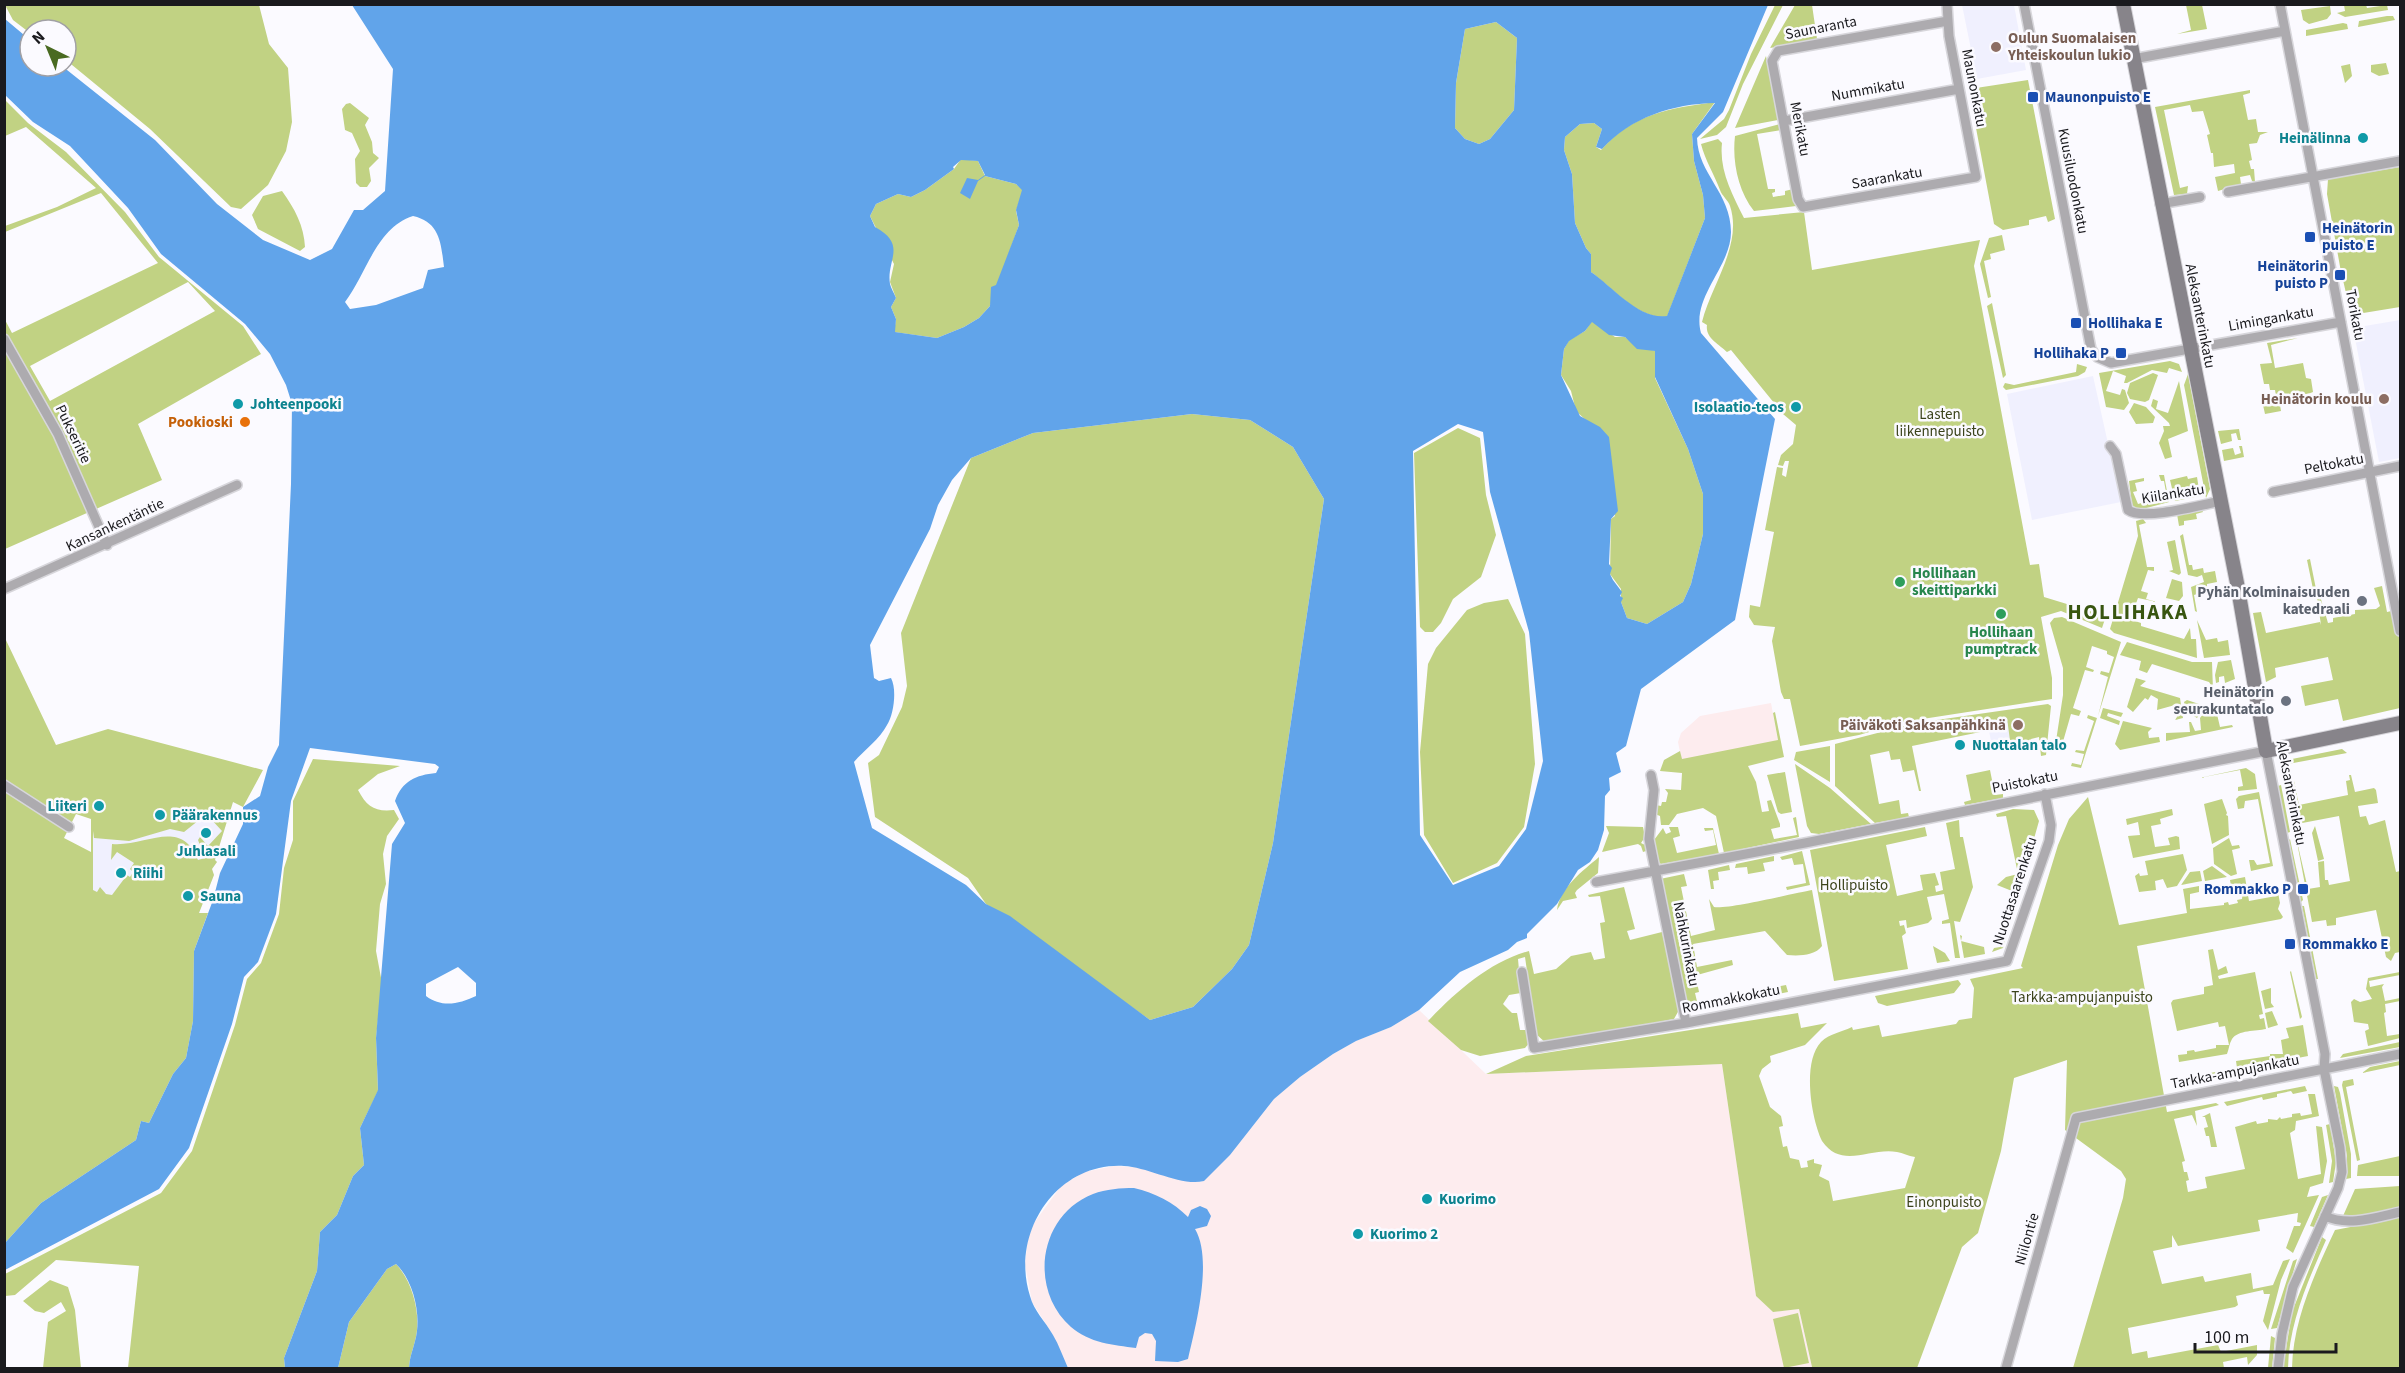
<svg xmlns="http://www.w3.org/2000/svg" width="2405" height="1373" font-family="'Source Sans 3',sans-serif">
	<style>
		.built { fill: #f0f0fe }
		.industrial { fill: #fdecee }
		.green { fill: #c1d283; fill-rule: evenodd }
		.water { fill: #61a4ea; fill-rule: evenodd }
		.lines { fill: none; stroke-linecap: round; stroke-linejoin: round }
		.minor-casing { stroke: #d7d6db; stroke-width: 12 }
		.secondary-casing { stroke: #d7d6db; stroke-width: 16 }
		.minor { stroke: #adabaf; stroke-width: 9 }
		.secondary { stroke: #87848a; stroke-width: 14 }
		.education-dot { fill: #8d6e63; stroke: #fbfaff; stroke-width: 2 }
		.transit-dot { fill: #1a4fb4; stroke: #fbfaff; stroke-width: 2 }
		.culture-dot { fill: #0f9aa8; stroke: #fbfaff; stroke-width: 2 }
		.food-dot { fill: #e8710a; stroke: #fbfaff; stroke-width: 2 }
		.leisure-dot { fill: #2e9e5b; stroke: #fbfaff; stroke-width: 2 }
		.worship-dot { fill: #6b7280; stroke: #fbfaff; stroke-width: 2 }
		.labels { text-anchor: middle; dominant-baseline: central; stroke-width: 5; stroke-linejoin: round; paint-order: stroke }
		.street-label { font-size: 15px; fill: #1a1a1e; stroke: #fbfaff }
		.education-label { font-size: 15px; font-weight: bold; fill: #785e54; stroke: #fbfaff; text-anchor: end }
		.transit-label { font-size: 15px; font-weight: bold; fill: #164399; stroke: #fbfaff; text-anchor: start }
		.culture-label { font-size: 15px; font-weight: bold; fill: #0d838f; stroke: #fbfaff; text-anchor: start }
		.park-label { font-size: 15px; fill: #3b431b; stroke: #fbfaff }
		.food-label { font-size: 15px; font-weight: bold; fill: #c56008; stroke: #fbfaff; text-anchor: end }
		.leisure-label { font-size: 15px; font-weight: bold; fill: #27864d; stroke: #fbfaff; text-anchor: start }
		.worship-label { font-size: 15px; font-weight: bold; fill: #5b616d; stroke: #fbfaff; text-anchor: end }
		.district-label { font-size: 21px; font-weight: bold; letter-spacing: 1.5px; fill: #385510; stroke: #fbfaff }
	</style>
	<rect width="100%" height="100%" fill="#fbfaff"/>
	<path class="built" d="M1962,5H2014L2026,70L1977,79Z
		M2400,320V458L2379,462L2353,328Z
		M2093,376L2121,502L2032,520L2007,394Z
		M2040,711L2043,736L1992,746L1989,731L1995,729L1993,721Z
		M233,802L215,860L217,862L212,869L214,875L199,913L93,901V831L94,838Z"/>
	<path class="industrial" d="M1771,703L1781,757L1685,777L1678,742L1681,733L1700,716Z
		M1419,1010L1486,1074L1722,1064L1756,1296L1773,1312L1799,1309L1812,1367L1068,1368L1053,1335L1032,1302L1025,1264L1028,1238L1034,1223L1061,1186L1084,1172L1114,1166L1137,1167L1181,1179L1201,1182L1230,1155L1274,1099L1300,1077L1333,1054L1356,1041L1391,1027Z"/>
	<path class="green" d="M5,5H259L269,44L288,68L292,122L286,151L268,185L241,209L231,207L150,129L66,60V30H30V33L13,20Z
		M1775,5H1783L1743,84L1726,127L1717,135L1700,139L1724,119L1729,110L1751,54Z
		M1795,5H1812L1817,39L1770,48Z
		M2186,5H2202L2207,29L2177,34L2191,30Z
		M2344,5H2366L2367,8L2387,5L2388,10L2345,17L2337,13L2345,11Z
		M2330,6L2331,14L2327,19L2309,24L2303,20L2301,10Z
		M2387,16H2393L2395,20L2358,27L2359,21Z
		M1496,22L1517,38L1514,110L1490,139L1479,144L1465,139L1455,128L1456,83L1465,29Z
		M2343,23L2347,24L2348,29L2306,36V30Z
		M1766,56L1778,120L1735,128Z
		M2386,63L2389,74L2379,76L2371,72V65Z
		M2350,64L2352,76L2345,83L2341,66Z
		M2028,80L2055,219L2048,222L2046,216L2029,220V225L2003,230L1994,224L1970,96L1976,88Z
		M2250,90V93L2243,95L2248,120L2256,119L2258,132H2268L2260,135L2257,143L2249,144L2252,160L2249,161L2251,169H2254L2255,182L2252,181L2250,175L2240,177L2241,184L2218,191L2215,177L2235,173L2234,164L2214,167L2213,153H2211L2207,135L2210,134L2203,111L2192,112L2190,105L2164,110L2180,188L2188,186L2187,194L2174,195L2155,107Z
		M5,100L28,123L66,152L125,212L159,257L243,326L261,354L138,424L162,480L5,549L4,318L12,333L158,263L101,193L5,232V226L57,207L96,188L26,127L5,136ZM188,282L215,311L50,401L30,366Z
		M1715,102L1692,134L1694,161L1703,195L1705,218L1667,317C1637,319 1613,288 1591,272V254L1586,248L1575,223L1572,174L1564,150L1565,137L1580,124L1594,123L1602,129L1596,147L1601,150C1635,112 1669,109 1715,102Z
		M350,103L369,118L365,125L372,142L373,153L379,158L369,168L371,181L367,187H360L356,183L355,159L360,151L352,133L345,130L342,109L346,104Z
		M1780,124L1781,130L1757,134L1768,189H1775V192L1772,193L1773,197L1785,195V191L1793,189L1796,206L1754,211C1738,191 1732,161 1735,136Z
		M1718,139L1722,143C1719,170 1732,194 1744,218L1804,212L1812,270L1980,240L1974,266L2030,565L2039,564L2044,597L2106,616L2102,628L2061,611L2041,617L2052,678V699L1903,722L1859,735L1800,746L1790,699H1784L1781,692L1772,641L1775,627L1754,625L1749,617L1750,605L1760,607L1773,537L1774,532L1765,530L1777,467L1783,468L1782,475L1786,477L1789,461H1785L1783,466L1778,465L1781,455L1793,444L1796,425L1783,414L1731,350L1727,352C1719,344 1705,338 1707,325L1702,322C1711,285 1743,245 1730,206C1728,200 1722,196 1720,190C1715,176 1705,160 1701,144Z
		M961,159L978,161L985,176L1016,184L1023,190L1016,211L1019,225L990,306L979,318L964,327L937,338L894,332L896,319L891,307L896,298L890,282L894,264L870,216L876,204L898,194L911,197L925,190L954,169Z
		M2400,167V307L2351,315L2343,280H2346L2344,272H2341L2327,194L2328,179Z
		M282,191C295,209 304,226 305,247L300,251L258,229L252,215L263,196Z
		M2002,235L2005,250L1990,254L1991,259L1984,261L1991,297L1988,298L1980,264L1989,238Z
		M1992,303L2006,375L2003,378L1987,306Z
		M1592,321L1615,337H1625L1632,343L1655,351V378L1688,449L1703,494V534L1691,584L1683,602L1647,624L1627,618L1621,602V589L1610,574L1611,519L1615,516L1590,424L1576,411L1571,391L1561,375L1564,349L1569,340L1585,331Z
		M2298,338L2271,345L2275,368L2303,363L2306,378L2311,379L2313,392L2308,394L2309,400L2280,405L2281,411L2265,414L2263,405L2277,402L2275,390H2270L2269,384H2264L2260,364L2272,363L2267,343Z
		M2170,361L2179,364L2182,372L2169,368L2167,373L2152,370L2127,383H2124L2126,376L2113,371L2106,391L2120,395L2122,389L2125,390L2129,403L2124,410L2106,407L2099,373Z
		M2077,364L2087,367L2085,372L2078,376L2006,390L2003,387L2005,383L2014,385L2076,372Z
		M2153,373L2158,375L2149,400L2145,402L2130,399L2127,393L2130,383Z
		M2188,374L2210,489L2206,498L2184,385Z
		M2179,381L2188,431L2168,439L2172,457L2165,459L2159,443L2164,431L2163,426H2170L2169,423L2151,406L2153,399L2158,401L2156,409L2168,413Z
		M2134,403L2146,407L2155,417L2153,423L2136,424L2129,412Z
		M1192,414L1250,420L1293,447L1324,499L1273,843L1249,945L1232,969L1193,1007L1150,1020L986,904L968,878L875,817L868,763L879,755L902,707L907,686L901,633L971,458L1033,433Z
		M1458,428L1480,438L1486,495L1496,535L1481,577L1453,599L1441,623L1433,632H1425L1420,627L1414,453Z
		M2239,429L2241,440H2238L2236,433L2231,434L2232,441L2221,444L2218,431Z
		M2239,446H2242L2244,457L2224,461L2222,450L2233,448L2235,455L2241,453Z
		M2159,475H2164L2169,502L2139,510L2132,505L2129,481L2144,478V481L2135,483L2137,491L2133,492L2138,504L2145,502V498L2159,495L2160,499L2167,498L2164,481H2161Z
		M2187,476L2188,479L2197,477L2200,496L2175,501L2170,480Z
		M2202,510L2203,512L2196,514L2197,519L2184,521V525L2179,526L2177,514Z
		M2143,519L2146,523L2139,525L2147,567H2154V571L2148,570L2141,591L2148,593L2146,599L2157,602L2138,598L2134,609L2138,611L2135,621L2141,623V626L2184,639L2190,628L2191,639H2196L2197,658L2114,633L2110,629L2138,536L2136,521Z
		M2183,534L2189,565H2192L2193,570L2203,568L2204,573L2215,571L2217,582L2207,584V589L2197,591V594L2194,595L2197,612L2195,611L2191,587L2204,582L2202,575L2197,577L2188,575L2180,536Z
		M2175,540L2181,573L2179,575L2169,571L2173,570L2167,542Z
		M2310,559L2317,594L2303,597L2302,592L2313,589L2307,560Z
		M2172,579L2182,582L2183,596L2179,601L2166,598Z
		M2382,586L2387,612L2400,609V708L2343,721L2338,699L2305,706L2301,686L2333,680L2328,657L2275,668L2276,677L2266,682L2253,613L2261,612L2266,633L2320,622L2321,625L2317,597L2320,596L2328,623L2333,622V618L2355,614V610L2376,609L2380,606L2374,588Z
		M1508,599L1525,634L1535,764L1524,827L1497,863L1453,883L1424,835L1420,752L1428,664L1436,648L1467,610L1484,603Z
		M2062,617L2121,642L2098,716L2108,677L2100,674L2101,671L2109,673L2114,657L2107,654V651L2092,646L2086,667L2094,670L2093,672L2085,670L2073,708L2081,711L2079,716L2071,714L2062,745L2056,741L2063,695V668L2050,623L2054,618Z
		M2197,620L2206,640L2217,638L2218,642L2228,640L2230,655L2204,658Z
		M4,636L56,745L108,729L263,770L243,807L233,802L215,860L217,862L212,869L214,875L199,913H208L194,951L193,1021L186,1058L173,1074L149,1123L141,1121L136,1140L41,1203L5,1243ZM76,814L91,819V852L64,838ZM210,818L222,831L208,846L200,837L198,840L205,858L198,860C181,817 146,847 112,844L111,860L117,852L134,863L130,869L133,872L130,877L127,875L112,895L106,894L100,887L97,892L93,890V831L94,838L129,841L170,829L184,832L199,820L206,821Z
		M2127,642L2192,662H2212L2213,690H2207L2211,685L2209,682L2152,664L2147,673L2139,670L2141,661L2120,655Z
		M2231,660L2235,679L2225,683L2224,676L2219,677V682L2216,683L2215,675L2218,662Z
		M2136,678L2146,681L2140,686L2180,698L2183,718L2175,720L2177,717L2175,705L2157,710L2158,699L2151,695L2148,700L2145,698L2133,712L2127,707Z
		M2187,700L2205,706L2197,718L2186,711L2184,702Z
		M2048,704L2051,706L2046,755L2041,756L2039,737L2031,739L2032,744L2011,748L2007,718L1994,721L1995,729L1912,746L1921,791H1919L1914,770L1903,772L1900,759L1891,760L1889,751L1870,755L1879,804L1899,800L1901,814L1908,813L1909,817L1875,823L1835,786V744L1916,723Z
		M2208,707L2216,710L2220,727L2232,725L2233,727L2166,741V733L2190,732L2189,722H2191L2195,731L2201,730L2200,718Z
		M2103,708L2123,713L2121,717L2108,713L2107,716L2120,721L2119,725L2100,718Z
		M1775,712L1784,757L1748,766L1756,782L1762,812L1769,811L1767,801L1771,800L1780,824V827L1771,829L1774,839L1797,835L1793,818L1796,817L1799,837L1724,853L1716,816L1703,808L1677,814L1669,825H1661L1660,816L1655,814L1656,805L1661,806L1662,802H1666L1668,793L1665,789L1681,790L1682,773L1660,771L1664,760L1680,751L1682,759L1778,740L1773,713Z
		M2088,715L2097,718L2081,768L2071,766L2072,763L2081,765L2084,754L2075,752L2076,750L2084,751L2094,721L2087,718Z
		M2123,721L2152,728L2148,732L2149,738L2159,737L2160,742L2120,750L2115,744Z
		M1830,746V782L1794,760L1796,752Z
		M2342,749L2347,753L2288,764V772L2284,775L2282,765L2287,760Z
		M313,759L400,766L378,774L358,790C367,807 375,812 394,810L399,819L387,836L383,854L386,884L380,904L376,951L382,983L376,1038L378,1091L360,1128L364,1165L353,1176L337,1215L320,1232L317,1271L284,1358L285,1368H128L139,1266L56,1260L15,1295L5,1296V1274L161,1193L192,1151L235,1025L247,979L261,963L279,914L284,868L293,840V801Z
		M1795,764L1830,788L1871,824L1819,834L1811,833L1807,826Z
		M2246,768L2255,774L2257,789L2238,791V787L2243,786L2240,770L2199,778Z
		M1990,770L1995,795L2003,794V798L1965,805L1964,802L1971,800L1966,775Z
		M1785,772L1792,812L1781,814L1778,812L1767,775Z
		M2349,775H2351L2355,792L2374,788L2376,790L2378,803L2358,806L2360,817L2366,816L2369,825L2385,820L2396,872L2400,871V952L2395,953L2391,961L2386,957L2376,910L2336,918V925L2327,926L2326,920L2312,922L2296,837L2308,889L2320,887L2318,862L2324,861L2325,880H2328L2329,885L2350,881L2339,816L2297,824L2298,831L2294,832L2285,784L2294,781L2299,805L2348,795L2346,781L2350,780Z
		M2281,785L2290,832L2287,833L2278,786Z
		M2259,792L2273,866L2251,871L2249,860H2254L2257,865L2270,863L2258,799L2245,801L2244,808L2238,809L2236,799L2239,796Z
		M2088,797L2119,925L2187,913L2183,889L2199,886V892L2190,894V909L2224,905V903L2228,902L2229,905L2238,903L2237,900L2242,899L2243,889L2239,884L2231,886L2230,880L2245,877L2249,901L2276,896L2275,887H2277L2280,903L2278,909L2283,917L2281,919L2137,946L2167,1112L2216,1103L2219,1105L2195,1111L2197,1126L2192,1115L2174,1119L2185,1161L2182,1162L2184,1172H2187L2189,1180L2186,1181L2188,1192L2207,1188L2205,1177L2245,1169L2235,1127L2256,1121L2257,1124L2268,1122V1119L2277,1120L2280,1117L2281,1119L2292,1117V1114L2300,1113L2301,1116L2312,1114L2308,1094H2315L2319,1116L2296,1121L2295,1130L2290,1133L2298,1179L2321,1174L2316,1126L2322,1127L2327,1161L2323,1183L2310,1187L2307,1197L2319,1195L2293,1253L2286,1248L2294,1226H2300L2301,1223L2297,1222L2298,1213L2258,1220L2260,1231L2178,1246L2172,1235V1247L2153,1251L2162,1284L2203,1276L2205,1282L2251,1273L2253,1289L2273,1285L2283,1261L2290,1259L2281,1280L2268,1330L2263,1321L2270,1294H2264L2263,1290L2236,1296L2238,1305L2235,1307L2128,1328L2132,1354L2147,1351L2148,1358L2218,1345L2221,1352L2257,1345V1355L2248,1365L2247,1357L2223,1362L2224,1368H2073L2123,1198L2126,1179L2121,1171L2065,1130L2067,1060L2014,1078L2001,1151L1978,1233L1962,1247L1917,1368H1806L1812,1367L1799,1309L1773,1312L1756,1296L1722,1064L1486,1074L1526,1056L1798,1013L1801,1028L1827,1023L1805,1045L1770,1056L1771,1062L1762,1069L1759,1076L1770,1107L1781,1116L1783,1126L1779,1127L1783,1147L1787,1146L1790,1158L1799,1160L1801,1168L1808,1167L1807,1161L1814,1159V1163L1822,1165L1819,1176L1829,1181L1833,1201L1905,1188L1915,1157C1908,1156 1903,1153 1897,1152C1870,1147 1842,1170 1822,1141C1811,1118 1802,1062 1821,1042C1830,1033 1840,1033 1852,1027L1853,1030L1879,1025L1882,1037L1956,1024L1959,1020L1972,1018L1974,988L1970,979L2023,968L2021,966L2058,845L2069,819Z
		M2222,799L2227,813L2226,815L2228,816L2229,835L2212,844L2204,804Z
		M2013,809L2034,810L2039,821L2003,948L1992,952L1994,948L2000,947L2017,893L1997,885L2006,877L2018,874L2006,816L1997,817L1996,814Z
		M2172,809L2173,815L2160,819L2161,824L2151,826L2155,847L2170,845L2168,838L2176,836L2179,837L2180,849L2133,858L2128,836L2140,835L2138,822L2127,825L2126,819Z
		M1959,820L1960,837H1963L1973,887L1960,922L1954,921L1960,958H1955L1950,923L1942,924V921L1949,919L1944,894L1927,897L1932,919L1928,923L1907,928L1906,920L1899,921L1900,926L1904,925L1906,933L1902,936L1908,969L1834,981L1810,850L1925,827L1927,836L1886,845L1897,896L1923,890L1920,875L1935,873L1939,885L1935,886L1936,892L1943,890L1940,872L1955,869L1946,823Z
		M1606,826L1643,827L1645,837L1641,843L1645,845L1646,851L1643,852L1641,846L1638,844L1602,852L1609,833Z
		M2315,826L2324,859L2318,861L2312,833Z
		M1669,827H1678L1680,836L1673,838L1677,853L1716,845L1713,830L1705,831L1704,828H1713L1719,854L1661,864L1658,862L1654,840L1663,828L1666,834L1671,832Z
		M2229,838L2232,846L2239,845L2240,848L2232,850L2237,874L2231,876L2214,864L2213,848Z
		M2290,839L2303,900L2301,902L2289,840Z
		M1802,851L1810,885L1787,890L1786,887L1806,883L1803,864L1794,865L1792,858L1782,860L1780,857Z
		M2183,854L2187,870L2177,886L2167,888L2163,879L2155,881L2156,890L2139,892L2135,876L2139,873L2140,876L2148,875L2145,861Z
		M1774,856V861L1763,863L1765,871L1748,874L1747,867L1735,868L1736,864Z
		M1599,857L1598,873L1577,890L1575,893L1577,898L1563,901L1557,910C1560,887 1583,871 1599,857Z
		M1729,865L1730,870L1718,872L1719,880L1713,881L1714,889H1711L1708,870Z
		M2212,866L2227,877L2205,881L2203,871Z
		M2200,871L2202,881L2181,885L2190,872Z
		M1684,874L1687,886L1681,887L1691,936L1715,930L1709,899L1714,907C1725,910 1795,893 1812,890L1822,946C1815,956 1798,956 1787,955L1765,931L1693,944L1697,967L1732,960L1733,965L1690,977L1692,981L1697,982L1699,992L1695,993L1699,1010H1693L1685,1000L1660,879Z
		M1624,887L1635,929L1627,931L1630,940L1662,932L1679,1010L1674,1019L1547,1044L1536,1034L1525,957L1518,959L1521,993L1509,995L1503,1004L1512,1013H1517L1520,1030H1528L1530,1042L1525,1048L1480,1056L1461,1050L1428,1021C1456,992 1489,962 1529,951L1534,974L1556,969L1571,956L1591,952L1594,960L1605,958L1600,923L1605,922L1600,896L1589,897L1588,895Z
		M2304,906L2318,979H2316L2302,906Z
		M1960,935L1962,936L1961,941L1984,947L1985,954L1964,958Z
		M1933,946L1945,953L1950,961L1937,963Z
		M2213,949L2218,970L2226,966L2228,973L2218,976L2219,979L2255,972L2263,1014L2259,1015L2260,1019L2264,1018L2266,1029C2256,1031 2238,1030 2232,1039C2229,1044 2229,1049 2227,1054L2179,1062L2178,1055L2187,1054V1051L2194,1050L2195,1052L2216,1048V1045H2229L2225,1026L2219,1027L2218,1022L2177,1031L2171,1003L2173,1000L2204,994V987L2213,985L2208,950Z
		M2291,971L2302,1017L2300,1019L2290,972Z
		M2400,972V975L2369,981L2370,987L2384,984L2382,987L2385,1001L2400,998V1001L2385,1004L2386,1012L2384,1013L2387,1036L2400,1034V1038L2368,1046L2365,1031L2369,1029L2368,1024L2354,1022L2351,1002L2354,999L2360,1002L2372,999L2366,989L2368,978Z
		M1958,980L1961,984L1954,993L1887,1006L1878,1003L1875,996Z
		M1786,985L1788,992L1742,1001V993Z
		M2271,988V1003L2274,1007L2265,1009L2261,991Z
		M2272,1011L2278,1025L2268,1028L2265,1013Z
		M2303,1025L2308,1056L2177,1082L2178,1079L2237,1068L2236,1061L2270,1056V1054H2283L2281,1040L2289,1038L2286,1028Z
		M2400,1042V1047L2340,1058L2343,1054Z
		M2400,1061V1065L2362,1073L2370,1067Z
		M2353,1079L2354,1085L2346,1087L2360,1160L2357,1161L2342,1085L2343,1081Z
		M2305,1086L2307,1091L2293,1094L2291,1091L2277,1094V1097L2263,1100L2262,1097L2227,1106L2224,1102Z
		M2334,1086L2338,1087L2340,1093L2351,1154V1178L2346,1179L2347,1156Z
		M2210,1113L2217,1147H2211L2209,1136H2206L2204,1128L2208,1127L2205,1117H2202Z
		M2330,1124L2336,1162L2333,1182L2329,1183L2332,1161L2326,1125Z
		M2400,1156V1176H2357L2358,1165Z
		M2400,1186V1208L2350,1217L2343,1216L2355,1189Z
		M2328,1195L2314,1227L2310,1226L2322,1197Z
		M2397,1218H2400V1368H2292C2293,1320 2315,1273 2335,1230Z
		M2322,1237L2326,1240C2308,1281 2289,1323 2288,1368H2283L2292,1312Z
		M2297,1259L2277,1328L2271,1329L2293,1261Z
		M396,1264C413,1282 422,1317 415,1341C412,1353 410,1355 409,1368H338L349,1322L387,1269Z
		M50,1280L68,1287L75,1310L81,1368H43L48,1322L66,1311L61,1302L44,1313L35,1311L23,1301Z
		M1798,1313L1809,1363L1784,1368L1773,1319Z
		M2271,1336L2275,1338L2272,1368H2268Z"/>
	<path class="water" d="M352,5H1768L1723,112L1697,138C1698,174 1731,193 1731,232C1731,267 1691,297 1701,333L1775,419L1735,620L1641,689L1626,746L1616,753L1621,772L1609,778L1610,790L1605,796L1604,830L1598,850L1590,862L1578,870L1557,904L1527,934V938L1517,942L1508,950L1460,972L1419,1010L1391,1027L1356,1041L1333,1054L1300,1077L1274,1099L1230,1155L1204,1181C1182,1187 1148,1167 1124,1166C1056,1162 1010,1234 1030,1296C1034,1311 1045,1321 1053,1335C1059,1345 1063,1357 1068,1368H409C410,1355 412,1353 415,1341C422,1317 414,1281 396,1264L387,1269L349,1322L338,1368H285L284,1358L317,1271L320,1232L337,1215L353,1176L364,1165L360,1128L378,1090L376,1038L392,844L405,823L395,801C402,781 416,775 436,773L439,767L435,764L310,748L291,801L276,914L258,962L244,977L232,1024L189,1148L159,1189L5,1270V1243L41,1203L136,1140L141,1121L149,1123L173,1074L186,1058L193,1021L194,951L213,900L220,873L243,824V807L260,796L268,767L279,745L291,484L292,404L286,385L270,354L245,324L161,254L128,208L70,146L33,122L5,95V19L30,40V66H62L155,140L217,204L263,240L310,260L332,249L354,210H363L385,191L393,69ZM1496,22L1517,38L1514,110L1490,139L1479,144L1465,139L1455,128L1456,83L1465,29ZM1715,103L1692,134L1694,161L1703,195L1705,218L1667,316C1639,320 1613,287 1591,272V254L1586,248L1575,223L1572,174L1564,150L1565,137L1580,124L1594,123L1602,129L1596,147L1602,149C1631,117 1673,104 1715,103ZM961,160L978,161L985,175L978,180L967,178L960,193L970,199L978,181L985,176L1016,184L1022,190L1016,210L1019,225L996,285L991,287L990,306L979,318L964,327L937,338L895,332L896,319L891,307L896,298C894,293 891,288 890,284C886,260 908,245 875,227L870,216L876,204L898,194L911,197L925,190L954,169L953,167ZM413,216C440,222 441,243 444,267L428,270L423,288L376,305L350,309L345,302C367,273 376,228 413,216ZM1592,322L1609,335L1625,337L1637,349L1655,351V377L1688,449L1703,494V534L1691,584L1683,602L1647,624L1627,618L1621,602L1623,598L1620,596L1622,592L1613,580L1610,574L1612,568L1609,564L1611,519L1618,511L1609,437L1600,427L1580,416L1561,375L1564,349L1569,341L1585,331ZM1192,414L1250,420L1293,447L1324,499L1273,843L1249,945L1232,969L1193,1007L1150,1020L1010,916L986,904L966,885L872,828L854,762C864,750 880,739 887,725C894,714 897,689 891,678L879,681L874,678L870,645L930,529L938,505L952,480L971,458L1033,433ZM1458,424L1483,432L1490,492L1529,632L1543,761L1526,829L1499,866L1453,885L1420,835L1413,451ZM458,967L476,983V996C459,1004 442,1008 426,996V984Z
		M1134,1188C1155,1193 1173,1202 1188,1217L1191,1210L1200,1206L1207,1209L1211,1216L1207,1226L1195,1229C1213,1259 1196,1325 1188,1359L1178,1362L1155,1361L1156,1341L1152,1334L1145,1333L1139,1337L1136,1348C1114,1345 1089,1343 1071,1327C1028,1289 1039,1215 1093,1194C1106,1189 1121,1188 1134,1188Z"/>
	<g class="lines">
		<defs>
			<path id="minor" d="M1947,4L1949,36L1976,177
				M2024,4L2091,349L2097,357L2111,363L2341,322
				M2280,4L2400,631
				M1948,21L1778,51L1772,61L1798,199L1803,207L1976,177
				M2133,59L2285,31
				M1784,121L1959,89
				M2228,192L2400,161
				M2160,204L2200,197
				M4,339L58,434L107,545
				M2110,446L2116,454L2128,510C2143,521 2201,505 2221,501
				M2273,492L2400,466
				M4,589L237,485
				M1651,775L1654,790L1649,839L1686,1023
				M4,785L69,827
				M1596,882L1805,843L2266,751L2325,1054L2324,1069L2340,1148L2342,1172L2338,1188L2293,1287L2282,1334L2278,1368
				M1522,972L1534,1048L1686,1023L2007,961L2049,841L2051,825L2045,794
				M2325,1216C2348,1227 2377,1217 2400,1212
				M2006,1368L2076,1118L2400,1054"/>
			<path id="secondary" d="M2123,4L2237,583L2266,751L2400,723"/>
		</defs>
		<use href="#minor" class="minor-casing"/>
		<use href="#secondary" class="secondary-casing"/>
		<use href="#minor" class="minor"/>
		<use href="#secondary" class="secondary"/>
	</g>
	<g class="education-dot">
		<circle cx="1996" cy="47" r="6"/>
		<circle cx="2384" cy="399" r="6"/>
		<circle cx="2018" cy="725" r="6"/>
	</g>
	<g class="transit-dot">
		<rect x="2027" y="91" width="12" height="12" rx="3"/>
		<rect x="2304" y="231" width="12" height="12" rx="3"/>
		<rect x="2334" y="269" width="12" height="12" rx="3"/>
		<rect x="2070" y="317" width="12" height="12" rx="3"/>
		<rect x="2115" y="347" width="12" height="12" rx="3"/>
		<rect x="2297" y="883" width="12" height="12" rx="3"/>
		<rect x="2284" y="938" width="12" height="12" rx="3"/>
	</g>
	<g class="culture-dot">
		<circle cx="2363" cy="138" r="6"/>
		<circle cx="238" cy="404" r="6"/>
		<circle cx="1796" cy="407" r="6"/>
		<circle cx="1960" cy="745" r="6"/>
		<circle cx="99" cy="806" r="6"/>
		<circle cx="160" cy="815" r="6"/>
		<circle cx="206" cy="833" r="6"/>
		<circle cx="121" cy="873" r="6"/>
		<circle cx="188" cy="896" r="6"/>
		<circle cx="1427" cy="1199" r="6"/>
		<circle cx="1358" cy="1234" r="6"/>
	</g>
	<circle class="food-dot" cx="245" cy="422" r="6"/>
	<g class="leisure-dot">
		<circle cx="1900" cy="582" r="6"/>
		<circle cx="2001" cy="614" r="6"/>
	</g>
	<g class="worship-dot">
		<circle cx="2362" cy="601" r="6"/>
		<circle cx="2286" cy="701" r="6"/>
	</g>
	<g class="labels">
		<g class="street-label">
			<text transform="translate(1821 28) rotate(-11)">Saunaranta</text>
			<text transform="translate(1974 88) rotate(79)">Maunonkatu</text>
			<text transform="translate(1868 90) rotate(-10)">Nummikatu</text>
			<text transform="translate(1800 129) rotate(79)">Merikatu</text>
			<text transform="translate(1887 178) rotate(-10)">Saarankatu</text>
			<text transform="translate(2073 181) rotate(79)">Kuusiluodonkatu</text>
			<text transform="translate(2355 315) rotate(79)">Torikatu</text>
			<text transform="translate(2200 316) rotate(79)">Aleksanterinkatu</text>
			<text transform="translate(2271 319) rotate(-10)">Limingankatu</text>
			<text transform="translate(73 434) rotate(64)">Pukseritie</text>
			<text transform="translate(2334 464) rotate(-11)">Peltokatu</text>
			<text transform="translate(2173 494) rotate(-9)">Kiilankatu</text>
			<text transform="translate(115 525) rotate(-25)">Kansankentäntie</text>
			<text transform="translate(2025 782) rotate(-11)">Puistokatu</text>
			<text transform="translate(2291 793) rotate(79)">Aleksanterinkatu</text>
			<text transform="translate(2015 891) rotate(-72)">Nuottasaarenkatu</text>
			<text transform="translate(1686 944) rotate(79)">Nahkurinkatu</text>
			<text transform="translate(1731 999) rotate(-11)">Rommakkokatu</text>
			<text transform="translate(2235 1072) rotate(-11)">Tarkka-ampujankatu</text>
			<text transform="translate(2027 1239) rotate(-74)">Niilontie</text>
		</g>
		<g class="education-label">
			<text x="2008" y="38" text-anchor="start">Oulun Suomalaisen<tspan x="2008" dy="17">Yhteiskoulun lukio</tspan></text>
			<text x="2372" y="399">Heinätorin koulu</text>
			<text x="2006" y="725">Päiväkoti Saksanpähkinä</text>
		</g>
		<g class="transit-label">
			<text x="2045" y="97">Maunonpuisto E</text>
			<text x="2322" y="228">Heinätorin<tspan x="2322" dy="17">puisto E</tspan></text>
			<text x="2328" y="266" text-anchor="end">Heinätorin<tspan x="2328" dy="17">puisto P</tspan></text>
			<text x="2088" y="323">Hollihaka E</text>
			<text x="2109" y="353" text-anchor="end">Hollihaka P</text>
			<text x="2291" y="889" text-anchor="end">Rommakko P</text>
			<text x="2302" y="944">Rommakko E</text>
		</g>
		<g class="culture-label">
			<text x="2351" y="138" text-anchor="end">Heinälinna</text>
			<text x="250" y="404">Johteenpooki</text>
			<text x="1784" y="407" text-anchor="end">Isolaatio-teos</text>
			<text x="1972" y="745">Nuottalan talo</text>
			<text x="87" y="806" text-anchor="end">Liiteri</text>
			<text x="172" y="815">Päärakennus</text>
			<text x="206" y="851" text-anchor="middle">Juhlasali</text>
			<text x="133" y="873">Riihi</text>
			<text x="200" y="896">Sauna</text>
			<text x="1439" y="1199">Kuorimo</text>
			<text x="1370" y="1234">Kuorimo 2</text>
		</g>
		<g class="park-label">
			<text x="1940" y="414">Lasten<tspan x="1940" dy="17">liikennepuisto</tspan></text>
			<text x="1854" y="885">Hollipuisto</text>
			<text x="2082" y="997">Tarkka-ampujanpuisto</text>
			<text x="1944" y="1202">Einonpuisto</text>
		</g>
		<g class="food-label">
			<text x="233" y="422">Pookioski</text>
		</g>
		<g class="leisure-label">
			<text x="1912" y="573">Hollihaan<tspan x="1912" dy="17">skeittiparkki</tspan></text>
			<text x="2001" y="632" text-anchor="middle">Hollihaan<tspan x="2001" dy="17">pumptrack</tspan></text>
		</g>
		<g class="worship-label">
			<text x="2350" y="592">Pyhän Kolminaisuuden<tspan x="2350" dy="17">katedraali</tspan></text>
			<text x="2274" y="692">Heinätorin<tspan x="2274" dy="17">seurakuntatalo</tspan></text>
		</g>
		<g class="district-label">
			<text x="2128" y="612">HOLLIHAKA</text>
		</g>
	</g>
	<rect width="2405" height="1373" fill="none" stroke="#1a1a1e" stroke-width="12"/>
	<g transform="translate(48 48) rotate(317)"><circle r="28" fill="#fbfaff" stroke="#a1a0a5" stroke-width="1.5"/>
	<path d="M0-4.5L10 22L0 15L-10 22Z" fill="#496a21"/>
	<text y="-9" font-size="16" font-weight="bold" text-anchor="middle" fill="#1a1a1e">N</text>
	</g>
	<path d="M2195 1343v9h141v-9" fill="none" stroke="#1a1a1e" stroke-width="3"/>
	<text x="2204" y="1343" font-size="18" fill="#1a1a1e" stroke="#fbfaff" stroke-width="4.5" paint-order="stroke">100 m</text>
</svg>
